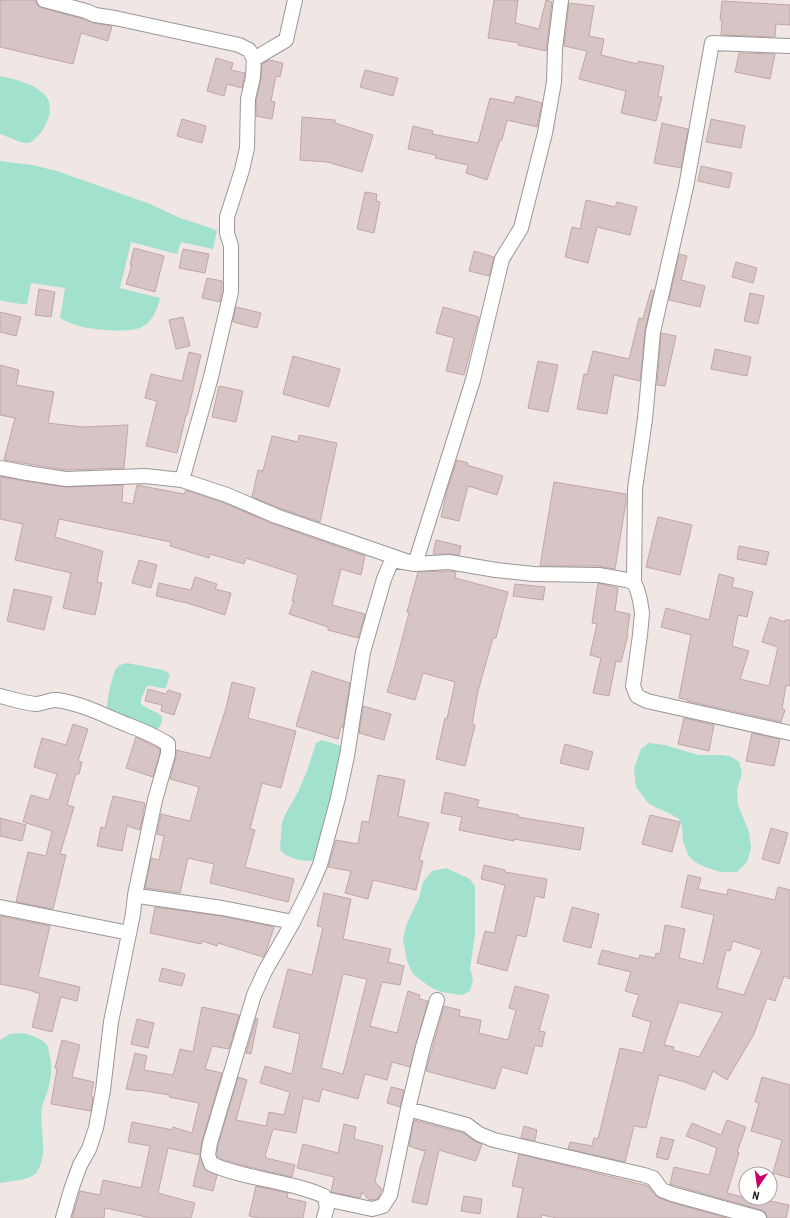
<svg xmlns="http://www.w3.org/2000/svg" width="790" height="1218" font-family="'Roboto Condensed',sans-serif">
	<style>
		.water { fill: #a1e1ce }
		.building { fill: #d7c4c5; stroke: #c3a5a7; fill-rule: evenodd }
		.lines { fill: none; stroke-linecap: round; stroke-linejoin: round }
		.street-casing { stroke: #989898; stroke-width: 16 }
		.street { stroke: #fff; stroke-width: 14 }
	</style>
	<rect width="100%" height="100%" fill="#f0e6e4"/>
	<path class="water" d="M0,76C14,79 32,83 43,93C57,105 47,127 37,137C34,140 31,143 27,143C20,143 7,136 0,134Z
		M0,161L32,165L57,171L150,204L180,218L211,228L217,231L213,249L181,242L177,254L131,242L120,288L160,298C157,310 153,321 142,327C131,333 96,330 83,327C75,325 67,322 60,318L65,288L31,283L27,304H21L3,301L0,300Z
		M127,663L163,670L170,674L166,688C160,689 153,685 147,686L141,699V704C147,710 157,710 162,717C162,723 160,728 155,732L107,712C106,704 112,675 116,669C118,665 123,664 127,663Z
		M322,740L341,746L343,748L317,859C308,864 284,858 280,849L282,823L285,815L298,792L307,771L316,743Z
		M649,743L665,745L698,755H720L730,756L739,762L742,773L737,790L738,805L749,832L751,848L747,862L737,872H721L705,867L695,862L688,855L683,841L682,827L679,819L669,813L657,808L648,803L636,787L634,768L641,749Z
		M446,868L470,879L475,887V935L470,968L473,979L470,991L462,995L441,992L430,987L413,974L407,961L403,939L407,923L419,898L423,882L432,871Z
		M23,1033C30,1035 42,1038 47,1045C48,1047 49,1051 49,1054C53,1066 51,1078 48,1090C46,1096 43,1102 42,1108C39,1128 49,1153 37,1172C32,1180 10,1181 0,1183V1040L10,1034Z"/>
	<path class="building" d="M0,0H36L38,6L42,8L83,19L94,23L112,26L108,41L81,33L73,64L0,47Z
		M494,0H518L515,23L539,29L546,0L552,2L546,51L518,45L519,43L488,38Z
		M722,1L790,5V25L776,24L775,37L721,35L722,20H720Z
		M569,3L594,6L589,36L604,39L601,55L638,64V61L664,66L658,96L662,97L656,121L621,113L626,91L579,79L587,51L564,46Z
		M739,53L775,54L770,79L735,72Z
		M216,58L233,63L231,70L245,73L242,88L227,84L224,96L207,91Z
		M269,60L283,63L280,77L276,76L271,101L275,102L272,119L256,116V100L261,79L262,64Z
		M365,70L398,78L393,96L360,87Z
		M516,96L542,103L537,127L507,120L502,140H500L487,180L466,173L468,165L435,158L436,155L408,149L413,126L433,131L432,134L478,143L490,98L514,103Z
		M302,117L335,120V123L373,135L362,172L327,162L300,160Z
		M182,119L206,126L202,143L177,136Z
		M711,119L745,126L741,148L706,142Z
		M662,123L688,129L681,168L654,163Z
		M701,166L732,173L729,188L698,181Z
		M365,192L377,194L376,201L380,202L374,233L357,229Z
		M586,200L615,207L617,202L637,207L630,235L597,227L588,263L565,257L572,227L580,229Z
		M134,248L164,256L155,292L126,284L132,265H130Z
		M183,249L209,254L205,273L179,268Z
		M474,251L494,257L489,276L469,271Z
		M679,254L687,256L681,280L705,286L700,307L669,300Z
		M736,262L757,268L753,283L732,277Z
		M207,278L222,281V291L220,302L202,298Z
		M39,289L55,292L51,317L35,315Z
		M651,290L654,291L645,331L640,381L614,375L607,414L577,409L584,374L587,375L593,351L629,359L639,318L643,319Z
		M750,293L764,296L758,324L744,321Z
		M236,307L261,313L257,328L233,322Z
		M443,307L479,317L464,375L446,371L454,338L436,333Z
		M0,312L21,317L16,336L0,332Z
		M183,317L190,346L176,349L169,320Z
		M661,333L676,336L665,386L657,385Z
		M715,349L751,357L747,376L711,369Z
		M189,352L201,355L187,415H186L177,453L146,446L157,401L145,398L151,374L182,381Z
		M293,356L340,369L329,407L283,394Z
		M538,361L558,365L548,412L528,408Z
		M0,365L19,370L16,385L54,392L48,423L82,427L128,425L124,468L66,470L4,460L15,418L0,415Z
		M219,386L243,391L236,422L212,417Z
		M299,435L337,443L320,522L279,508L252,497L258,470L263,471L272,436L298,442Z
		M457,460L468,463L467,465L503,476L497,495L468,486L459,521L441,517L447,490Z
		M0,477L65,487L123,485L122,502L133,504L137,485L184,494L186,490L224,503L273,524L365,556L361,575L341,569L332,605L365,614L358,638L328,630V627L289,614L294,601H292L298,575L246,558L244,564L210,554L209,558L170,546L171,542L59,519L55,537L103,551L97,582L102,583L95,615L63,608L71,573L15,560L23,524L0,519Z
		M554,482L626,494V502L615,569L599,566H540Z
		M658,517L692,525L680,575L646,567Z
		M436,540L461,546L459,555L449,554H433Z
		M739,546L769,552L766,565L737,559Z
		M139,560L157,565L151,588L132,583Z
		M449,571L456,572L455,578L508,592L496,638H493L478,691L472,724L475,725L465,766L436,759L445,718L447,719L455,682L423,673L415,700L387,692L395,666L409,613L407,612L418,572Z
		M719,574L734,578L732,587L753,592L747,617L738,615L732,646L749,651L740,679L769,686L778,647L762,642L770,617L785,622V620H790V686L786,685L782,709L785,710L781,722L687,701L688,700L679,698L691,635L661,627L666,608L709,620Z
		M195,577L217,584L215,589L231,593L225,615L187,603L156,596L159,583L191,590Z
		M598,583L618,588L615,611L630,614L627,634L628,635L621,662L616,661L609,696L593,693L601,658L590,655L597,624L592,623Z
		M515,584L545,587L543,600L513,596Z
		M14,589L52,597L44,630L7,621Z
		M312,671L350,683L343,728L341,727L338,739L296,726Z
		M232,682L255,688L248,718L296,731L281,788L262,783L250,829L255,830L245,867L294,879L288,902L210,883L214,864L188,858L180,893L145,888L151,858L159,860L164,836L157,834L161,814L190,821L199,787L170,779L176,756V750L210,758L226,708Z
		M148,689L166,694L168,690L181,694L174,715L161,711L162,705L145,701Z
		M363,706L391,714L384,740L359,733Z
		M684,718L714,725L709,751L678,744Z
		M73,724L88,729L78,761L82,762L79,774H76L67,805L74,807L60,854L66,855L53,909L16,902L28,852L46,856L52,831L23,822L31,795L49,800L57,774L34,767L42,738L66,745Z
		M752,733L780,739L774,766L746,761Z
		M136,737L160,749V753L153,777L126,768Z
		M565,744L593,752L588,770L560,763Z
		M378,775L405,780L398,816L429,823L419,860L423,861L416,890L373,880L368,899L345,893L351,871L328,867L336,840L358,844L362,821L369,822Z
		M445,792L479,800L477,807L519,815L518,817L584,828L580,850L514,839V841L459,830L462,817L441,813Z
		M113,796L145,803L140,830L127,826L122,851L97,846L101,827L105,828Z
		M650,815L680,822L672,852L642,844Z
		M0,818L26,825L22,841L0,836Z
		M771,828L788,833L779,864L762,859Z
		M484,865L505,870V872L547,879L544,898L535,896L526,937L517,935L507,971L477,963L485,931L494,933L505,885L481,879Z
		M688,875L701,878L698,889L727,895L728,889L775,900L778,887L790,890V979L784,976L775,1001L767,998L754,1034L727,1080L713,1071L705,1090L685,1082L659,1075L646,1128L634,1126L625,1162L568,1149L570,1142L592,1146L594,1138L598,1139L620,1048L643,1053L651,1022L632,1016L639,995L625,991L631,972L598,964L602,950L639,959L640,955L655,958L656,953L660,954L665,925L685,929L679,958L703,964L714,915L681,907ZM733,941L762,950L744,995L717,988L726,950L730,951ZM679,1002L723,1013L699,1057L673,1050L674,1047L664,1045Z
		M324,893L351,899L343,939L391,949L388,962L404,966L400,985L382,982L370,1026L397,1033L408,991L420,995L419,999L428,1001L410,1067L392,1062L387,1080L365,1074L358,1099L322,1089L319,1102L303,1098L296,1133L273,1129L265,1156H266V1158L295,1165L292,1177L241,1165L218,1158L217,1154L218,1145L238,1077L247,1080L236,1120L266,1126L269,1112L284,1115L290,1092L260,1083L265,1066L292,1074L300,1034L273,1027L288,969L312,975L323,927L317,926ZM343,974L367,979L343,1074L321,1068Z
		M155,907L221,916L274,927L266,952L263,957L218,943L217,946L202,941L201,944L150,933Z
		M572,907L599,914L591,948L563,941Z
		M0,916L50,926L38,977L80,987L77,1001L61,997L52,1032L32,1027L40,994L29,990L0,984Z
		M162,968L185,974L182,986L159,981Z
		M515,986L549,995L539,1031L545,1032L542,1047L535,1045L527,1074L502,1067L495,1089L426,1071L444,1006L460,1010L459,1016L481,1020L479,1033L508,1040L516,1010L509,1008Z
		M202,1007L239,1015L229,1049L212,1046L205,1069L222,1073L202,1141L200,1155L168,1148L158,1193L195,1203L191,1218H151L105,1208L104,1218H72L80,1191L100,1195L103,1180L141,1188L150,1146L128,1142L132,1122L173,1130V1127L192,1133L199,1103L169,1097L170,1095L139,1090V1091L126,1089L135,1053L147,1056L144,1070L173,1075L180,1049L193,1052Z
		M256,1018L258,1019L251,1054L246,1053Z
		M137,1019L154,1023L148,1048L131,1044Z
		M62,1040L80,1045L72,1077L94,1082L91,1096L93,1097L91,1111L51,1104L57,1069L55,1068Z
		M762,1077L790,1085V1178L773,1173L782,1140L751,1131L759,1103L755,1102Z
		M391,1087L404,1090L400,1107L387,1103Z
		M414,1120L463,1133L474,1141L482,1144L476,1161L439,1150L427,1205L412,1202L420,1168L426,1149L424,1151L409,1146Z
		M727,1120L746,1127L737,1152L739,1153L727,1193L746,1198H756L789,1205L786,1218H767L765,1212L761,1210L670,1184L674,1167L709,1175L717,1148L686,1136L692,1123L721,1135Z
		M344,1124L356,1127L354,1139L383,1146L375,1182L382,1189L378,1199L369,1200L362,1192L360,1198L331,1192L334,1177L297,1168L303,1144L338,1153Z
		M524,1126L537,1130L535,1141L521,1138Z
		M661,1137L674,1140L668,1160L656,1157Z
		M519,1154L648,1186L655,1195L659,1198L670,1202L727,1218H557L542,1215L541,1218H517L523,1188L512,1186Z
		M200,1156L205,1170L217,1175L213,1191L193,1186Z
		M256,1186L288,1193L287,1198L306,1202L303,1218H258L249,1216Z
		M464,1196L482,1199L480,1214L461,1211Z"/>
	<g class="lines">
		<defs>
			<path id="street" d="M44,0L86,11L95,15L115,18L239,45L249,50L254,59L253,77L248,99L247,148L242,170L227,217V233L231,246V292L211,377L182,480
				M254,59L286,40L295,0
				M0,468L27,473L66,479L145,476L182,480L227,495L276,516L415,564L449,562L496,570L534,574L599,575L627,580L634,583L637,589L640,600L642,613L640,635L633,686L637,696L647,701L790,733
				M634,583L635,489L645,419L653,332L686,187L712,43L790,46
				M0,696C12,699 24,703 36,704C43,704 50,699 57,700C78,703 98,712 118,721C135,728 153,734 168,744V754L155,800L135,895
				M0,907L129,933
				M408,1109L423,1047L437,1000
				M325,1199L372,1209L383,1206L390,1195L408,1109L467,1125L479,1134L494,1140L644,1175L653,1178L662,1190L672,1194L759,1218
				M63,1218L71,1190L80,1165L89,1149L96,1128L103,1090L111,1022L133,914L135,895L145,897L222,908L293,922
				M324,1218L327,1207L324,1196C288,1180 247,1180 211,1164L208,1155L210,1143L254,995L265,971L293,922L309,890L320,865L338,798L347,756L363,652L384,579L392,560L415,564L473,380L502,259L521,228L545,133L554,82L555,48L561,0"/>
		</defs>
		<use href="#street" class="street-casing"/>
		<use href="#street" class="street"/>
	</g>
	<g transform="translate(758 1186) rotate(193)"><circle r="19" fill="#ffffff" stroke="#a5a5a5"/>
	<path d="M0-3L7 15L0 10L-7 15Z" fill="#cd006b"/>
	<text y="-6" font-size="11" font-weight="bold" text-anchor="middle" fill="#1e1e1e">N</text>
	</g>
</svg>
